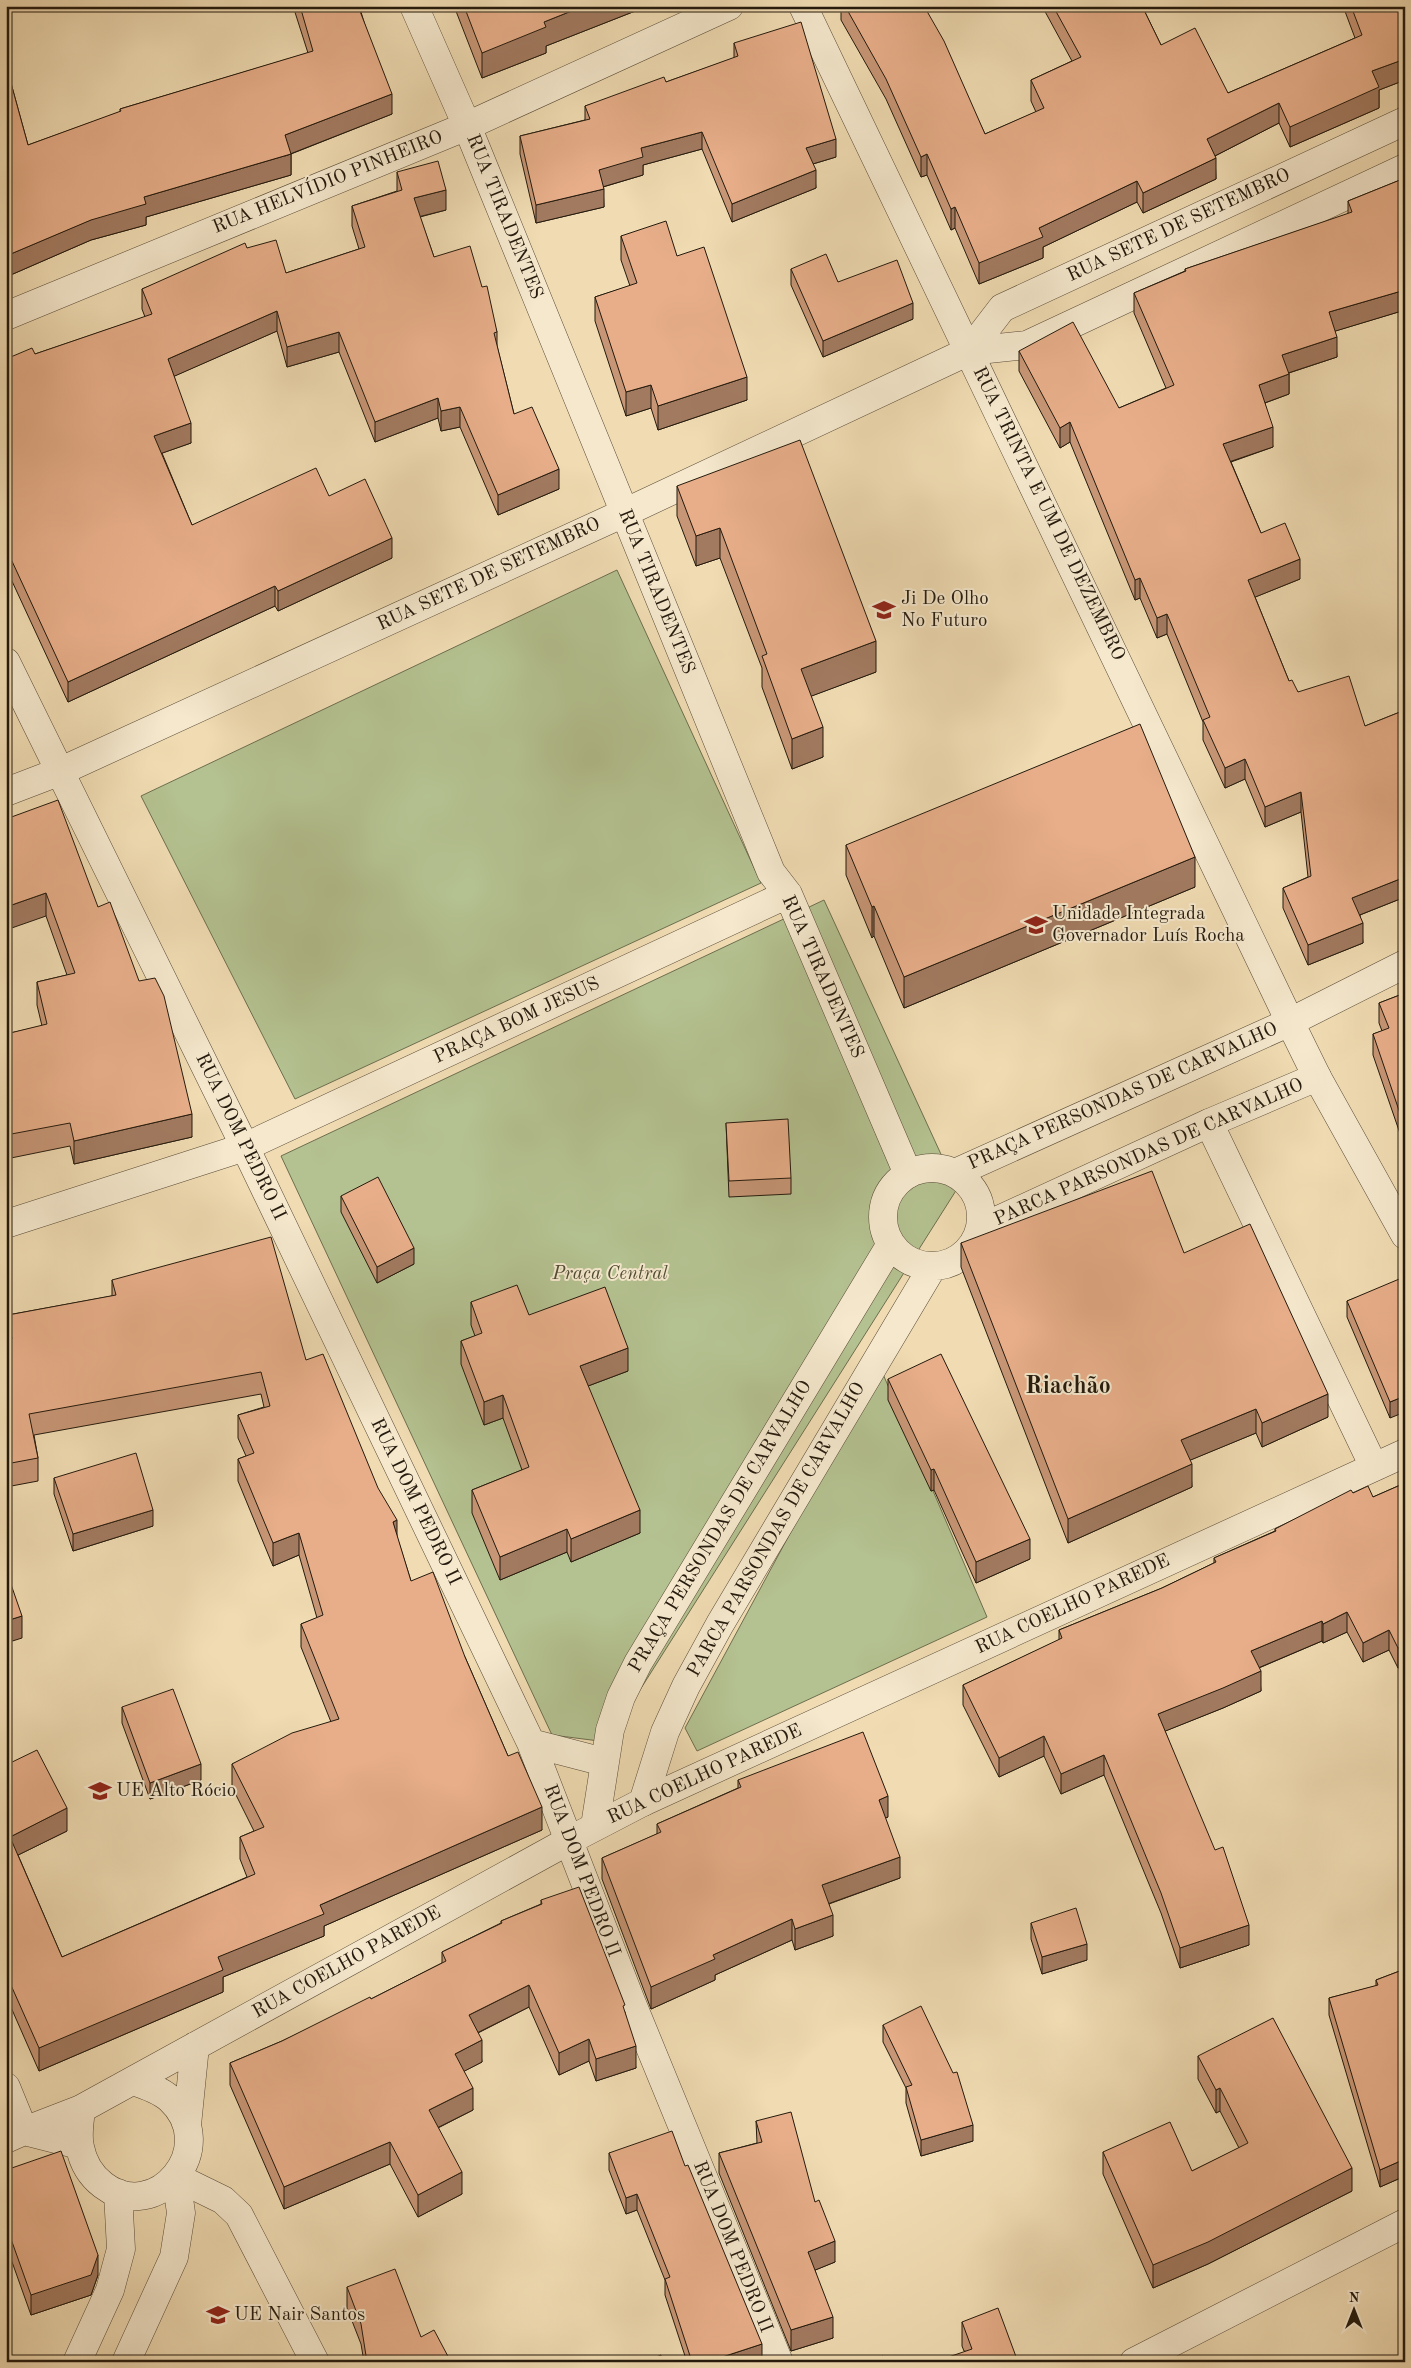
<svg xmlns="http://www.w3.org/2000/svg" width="1411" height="2368" font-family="'Old Standard TT',serif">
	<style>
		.green { fill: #b4c190; stroke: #6c6e4e }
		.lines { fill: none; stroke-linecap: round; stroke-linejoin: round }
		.minor-casing { stroke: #574a36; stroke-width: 29 }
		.tertiary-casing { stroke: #574a36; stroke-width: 29 }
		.minor { stroke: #f5e8cd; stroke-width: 28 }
		.tertiary { stroke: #f5e8cd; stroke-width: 28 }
		.wall { fill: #c79676; stroke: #241a0d }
		.shaded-wall { fill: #a27a60; stroke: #241a0d }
		.building { fill: #e7ae89; stroke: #241a0d }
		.labels { text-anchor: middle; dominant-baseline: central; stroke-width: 4; stroke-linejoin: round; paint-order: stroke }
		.street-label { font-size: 19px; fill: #241a0d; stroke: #f5e8cd }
		.poi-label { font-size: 19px; fill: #241a0d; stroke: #f5e8cd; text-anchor: start }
		.park-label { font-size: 19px; font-style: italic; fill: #4f4c34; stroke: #f5e8cd }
		.district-label { font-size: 24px; font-weight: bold; fill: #241a0d; stroke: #f5e8cd }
	</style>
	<rect width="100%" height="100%" fill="#f0dbb2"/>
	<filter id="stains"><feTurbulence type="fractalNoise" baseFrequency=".004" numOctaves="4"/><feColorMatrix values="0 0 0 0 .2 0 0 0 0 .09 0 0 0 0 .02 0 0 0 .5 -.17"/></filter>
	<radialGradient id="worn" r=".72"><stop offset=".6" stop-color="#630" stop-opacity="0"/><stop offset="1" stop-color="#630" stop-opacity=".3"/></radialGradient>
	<path class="green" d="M617,570L761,883L295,1099L141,796Z
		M824,900L957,1189L607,1742L552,1735L281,1156Z
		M880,1367L987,1617L697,1751L685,1728Z"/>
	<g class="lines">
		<defs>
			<path id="minor" d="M414,6L467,126L771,872L788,894L908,1174
				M803,6L1290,1022
				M6,316L467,126L729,6
				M6,662L245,1147L531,1743L631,2001L779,2362
				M1317,1077L1405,1235
				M1209,1123L1374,1467
				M6,1224L245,1147L788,894
				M531,1743L604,1762
				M643,1802L1405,1453
				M6,2087L24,2131
				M6,2139L24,2131L79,2145
				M176,2177L223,2200L239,2215L315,2362
				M1134,2362L1405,2223"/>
			<path id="tertiary" d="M969,351L1002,308L1405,121
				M6,792L61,771L624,513L969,351L1027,345L1405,168
				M883 1217a49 49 0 1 1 98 0a49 49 0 1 1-98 0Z
				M955,1173L1290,1022L1405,964
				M981,1228L1209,1123L1317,1077L1290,1022
				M595,1826L610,1730L621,1697L638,1663L891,1244
				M81,2109C80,2121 77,2135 80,2147C83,2163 90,2175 103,2185C156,2226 222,2147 170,2099C160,2090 145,2085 133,2081
				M187,2125L195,2046
				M24,2131L81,2109L570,1840L643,1802L665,1732L686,1686L720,1624L933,1266
				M77,2362L110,2290L121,2249L118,2193
				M126,2362L174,2257L181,2213L176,2177"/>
		</defs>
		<use href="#minor" class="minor-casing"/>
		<use href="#tertiary" class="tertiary-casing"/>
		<use href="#minor" class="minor"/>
		<use href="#tertiary" class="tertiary"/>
	</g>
	<path class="wall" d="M293,6H364V11L361,12L392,114L291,154V175L146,217V225L91,240L6,277V65L28,145L120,112V109L308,53Z
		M454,6H648L546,46V53L482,78Z
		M841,6H924L985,134L1036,112L1031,101V80L1072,61L1042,6H1142L1161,45L1228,93L1355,38L1343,6H1405V80L1379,90V108L1290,147L1279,123L1215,156L1216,179L1143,213L1137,202L1043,247V258L979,284L955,228L951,230L927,175L921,177L886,99L841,20Z
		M734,43L836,157L813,164L816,188L732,222L702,149L643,165V175L603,187L604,207L536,223L520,154V136L585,120V106L666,82L734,58Z
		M397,172L446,210L420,217L434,257L482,287L497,332V346L514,414L559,489L498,515L460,427L441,431L438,418L375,442L339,352L287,367L277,331L174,376L191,443L162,453L192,525L329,496L392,558L278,611L275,606L68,702L11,579L7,581L6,580V359L35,354L145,317L142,309V289L247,248L286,273L359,249L352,226V206L397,191Z
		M1405,178V310L1335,331L1337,357L1289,373V394L1265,403L1273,447L1231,462L1261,533L1300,579L1255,597L1289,681L1298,692L1365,726L1405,710V897L1360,915L1363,943L1308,965L1283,908V888L1308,877L1301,812L1265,827L1245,779L1225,788L1203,740V722L1167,634L1157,638L1140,598L1135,600L1070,442L1060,448L1019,371V351L1119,408L1166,388L1134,313V293L1185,271V269L1348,214V201Z
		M621,236L677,256L747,400L658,430L651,408L626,416L595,321V297L630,286L621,260Z
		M791,269L838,282L913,319L823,357L791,285Z
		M677,486L876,672L811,696L823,757L792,769L762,687V668L720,558L696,566L677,516Z
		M6,819L98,907L192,1137L74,1164L70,1146L6,1159V1034L42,1026L37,1005V982L67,975L46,916Z
		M846,845L1195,887L904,1008L874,936L872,938L846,875Z
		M1405,993V1148L1373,1055V1034L1382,1031L1379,1023V1003Z
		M726,1123L791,1178V1194L729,1197Z
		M341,1196L414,1264L377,1283L341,1212Z
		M961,1243L1184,1253L1328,1417L1262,1447L1256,1433L1190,1460L1192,1487L1068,1543L961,1267Z
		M112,1280L306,1360L397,1537L411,1581L465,1657L508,1756L542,1830L324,1926V1936L223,1977V1992L39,2071L6,1996V1765L67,1831L18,1855L62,1957L247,1877L240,1859V1837L254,1831L232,1787V1764L331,1722L301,1647V1624L317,1618L299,1555L273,1566L238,1481V1459L246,1456L238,1438V1415L264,1407L261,1394L34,1435L38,1458V1481L6,1487V1340L8,1339V1315L112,1296Z
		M1405,1280L1390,1418L1347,1317V1301Z
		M471,1302L529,1315L628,1371L588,1386L640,1533L571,1562L567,1552L500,1580L472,1513V1490L522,1470L503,1418L484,1425L461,1364V1341L475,1336L471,1325Z
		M888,1379L1030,1559L976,1583L934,1490L931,1491L888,1400Z
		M54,1478L153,1526L73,1551L54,1494Z
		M1405,1483V1665L1398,1668L1389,1650L1363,1662L1347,1632L1323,1643L1322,1641L1259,1668L1261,1691L1223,1708L1165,1731L1249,1945L1180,1968L1161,1913L1104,1775L1061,1794L1044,1756L999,1777L963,1705V1685L1059,1640V1630L1162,1588L1214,1563V1558L1275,1531V1529L1353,1493L1373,1497Z
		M122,1707L201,1780L150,1799L122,1723Z
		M738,1780L888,1817L885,1818L900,1878L829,1904L833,1936L795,1950L792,1940L715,1975V1980L651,2009L602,1879V1858L657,1834V1824L738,1788Z
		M541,1900L625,2012L636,2068L596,2081L589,2061L559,2075L529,2007L478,2033L482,2062L464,2071L473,2110L438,2128L462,2194L418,2217L390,2164L284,2209L230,2085V2063L282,2041L371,1999L442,1963V1952L501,1923V1921L541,1904Z
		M1031,1923L1087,1960L1042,1974L1031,1939Z
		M1405,1969V2176L1380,2187L1329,2015V1998L1376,1986V1980Z
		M883,2025L973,2141L921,2156L906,2103V2088L883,2042Z
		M1198,2056L1352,2191L1208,2264L1153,2288L1103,2174V2152L1192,2171L1239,2148L1220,2111L1216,2113L1198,2079Z
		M756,2121L815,2202L835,2262L815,2270L833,2338L791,2351L719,2173V2153L757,2143Z
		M609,2153L685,2166L762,2361L758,2362H687L665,2295V2280L637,2210L626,2214L609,2170Z
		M6,2170L98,2275L91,2295L31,2315L6,2245Z
		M347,2287L421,2337L451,2362H364L361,2344L347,2308Z
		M962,2322L1018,2362L964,2351L962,2346Z"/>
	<path class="shaded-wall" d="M354,6H364V11L354,14Z
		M584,6H648L546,46V53L482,78V53L544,22Z
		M1405,59V80L1379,90V108L1290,147V127L1372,71Z
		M392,94V114L285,156V135Z
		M1279,103V123L1207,160V139Z
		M702,132V149L643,165V175L599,188V170L641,148Z
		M836,139V157L806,166V148Z
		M291,154V175L146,217V225L91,240L6,277V256L144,197Z
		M927,154V175L921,177V157Z
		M1216,158V179L1143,213V193Z
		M816,170V188L732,222V204Z
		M1137,181V202L1043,247V258L979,284V263L1039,228Z
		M604,189V207L536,223V205Z
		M446,190V210L414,218V198Z
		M955,207V228L951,230V209Z
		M1405,290V310L1329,333V312Z
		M913,303V319L823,357V341Z
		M277,311V331L168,379V359Z
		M339,332V352L287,367V347Z
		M1337,337V357L1282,375V355Z
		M1289,374V394L1259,405V385Z
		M747,377V400L658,430V406Z
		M651,385V408L626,416V392Z
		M438,398V418L375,442V422Z
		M460,407V427L441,431V411Z
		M1070,422V442L1060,448V428Z
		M191,423V443L154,456V436Z
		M1273,427V447L1223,464V444Z
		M559,469V489L498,515V495Z
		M720,528V558L696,566V536Z
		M392,538V558L278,611V591Z
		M11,559V579L7,581V561Z
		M1300,559V579L1248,600V580Z
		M1140,578V598L1135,600V580Z
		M275,586V606L68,702V682Z
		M1167,614V634L1157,638V618Z
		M876,641V672L801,700V669Z
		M823,727V757L792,769V739Z
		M1245,759V779L1225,788V768Z
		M1301,792V812L1265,827V807Z
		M1195,857V887L904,1008V977Z
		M1405,877V897L1352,918V898Z
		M46,893V916L6,930V907Z
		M874,906V936L872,938V907Z
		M1363,923V943L1308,965V945Z
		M192,1114V1137L74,1164V1141Z
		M414,1248V1264L377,1283V1267Z
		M628,1348V1371L580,1389V1366Z
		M1328,1394V1417L1262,1447V1423Z
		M503,1395V1418L484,1425V1402Z
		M1405,1396V1412L1390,1418V1402Z
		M1256,1409V1433L1181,1464V1440Z
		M1192,1464V1487L1068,1543V1519Z
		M934,1469V1490L931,1491V1470Z
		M153,1510V1526L73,1551V1534Z
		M640,1510V1533L571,1562V1539Z
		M397,1520V1542L393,1522Z
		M567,1529V1552L500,1580V1557Z
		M299,1533V1555L273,1566V1543Z
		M1030,1539V1559L976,1583V1562Z
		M1347,1612V1632L1323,1643V1624Z
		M22,1616V1638L6,1643V1621Z
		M1322,1621V1641L1251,1671V1651Z
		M1389,1630V1650L1363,1662V1643Z
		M1405,1645V1665L1398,1668V1648Z
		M1261,1671V1691L1223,1708L1158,1734V1714Z
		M1044,1736V1756L999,1777V1758Z
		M1104,1755V1775L1061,1794V1774Z
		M201,1764V1780L150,1799V1783Z
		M888,1796V1817L879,1821V1800Z
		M542,1807V1830L324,1926V1936L223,1977V1992L39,2071V2048L320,1905Z
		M67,1808V1831L10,1859V1837Z
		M900,1857V1878L822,1906V1885Z
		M833,1915V1936L795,1950V1929Z
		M792,1919V1940L715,1975V1980L651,2009V1987L713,1955Z
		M1249,1925V1945L1180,1968V1948Z
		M1087,1944V1960L1042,1974V1957Z
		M529,1985V2007L469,2037V2015Z
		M589,2039V2061L559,2075V2053Z
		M482,2040V2062L455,2076V2054Z
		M636,2046V2068L596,2081V2059Z
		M473,2088V2110L429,2132V2110Z
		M1220,2088V2111L1216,2113V2090Z
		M973,2125V2141L921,2156V2140Z
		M390,2142V2164L284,2209V2187Z
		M1405,2159V2176L1380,2187V2170Z
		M1352,2168V2191L1208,2264L1153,2288V2265Z
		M462,2172V2194L418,2217V2195Z
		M637,2194V2210L626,2214V2198Z
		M835,2241V2262L808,2273V2252Z
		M98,2255V2275L91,2295L31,2315V2295Z
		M833,2317V2338L791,2351V2330Z
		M762,2344V2361L758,2362H707Z"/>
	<path class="building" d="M300,6H358L392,94L285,135L291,154L144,197L146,204L91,220L6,256V65L28,145L121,111L120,109L313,51Z
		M464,6H584L544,22L546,27L482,53Z
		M845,6H924L944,41L985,134L1044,108L1031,80L1081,57L1053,6H1142L1161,45L1195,28L1228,93L1362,35L1351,6H1405V59L1372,71L1379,87L1290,127L1279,103L1207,139L1216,158L1143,193L1137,181L1039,228L1043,237L979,263L955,207L951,209L927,154L921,157L886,79Z
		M801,22L836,139L806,148L816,170L732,204L702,132L641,148L643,157L599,170L604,189L536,205L520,136L590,119L585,106L664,77L666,82L738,56L734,43Z
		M438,161L446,190L414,198L434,257L470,246L482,287L487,286L497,332L494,333L514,414L532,407L559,469L498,495L460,407L441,411L438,398L375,422L339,332L287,347L277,311L168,359L191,423L154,436L192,525L316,468L329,496L365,479L392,538L278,591L275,586L68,682L11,559L7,561L6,560V359L32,348L35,354L152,314L142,289L245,243L247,248L276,240L286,273L365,247L352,206L402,190L397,172Z
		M1405,178V290L1329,312L1337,337L1282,355L1289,374L1259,385L1273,427L1223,444L1261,533L1285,523L1300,559L1248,580L1289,681L1292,680L1298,692L1349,676L1365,726L1405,710V877L1352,898L1363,923L1308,945L1283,888L1311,876L1301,792L1265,807L1245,759L1225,768L1203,720L1210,717L1167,614L1157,618L1140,578L1135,580L1070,422L1060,428L1019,351L1073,322L1119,408L1174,385L1134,293L1186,271L1185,269L1352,212L1348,201Z
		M666,221L677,256L704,247L747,377L658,406L651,385L626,392L595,297L637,283L621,236Z
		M826,254L838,282L897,260L913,303L823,341L791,269Z
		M800,440L876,641L801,669L823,727L792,739L762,656L767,654L720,528L696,536L677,486Z
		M1140,724L1195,857L904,977L874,906L872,907L846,845Z
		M58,800L98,907L110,902L139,981L155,978L164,996L192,1114L74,1141L70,1123L6,1135V1034L47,1024L37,982L75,973L46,893L6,907V819Z
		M1405,993V1128L1373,1034L1389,1028L1379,1003Z
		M788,1119L791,1178L729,1181L726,1123Z
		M1152,1171L1184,1253L1250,1224L1328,1394L1262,1423L1256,1409L1181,1440L1192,1464L1068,1519L961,1243Z
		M378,1177L414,1248L377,1267L341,1196Z
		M271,1237L306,1360L323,1354L378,1488L397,1520L393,1522L411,1581L433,1572L465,1657L508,1756L518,1752L542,1807L320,1905L324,1914L218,1957L223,1970L39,2048L6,1974V1765L37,1750L67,1808L10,1837L62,1957L255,1874L240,1837L264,1827L232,1764L292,1733L339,1719L301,1624L323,1615L299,1533L273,1543L238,1459L254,1453L238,1415L270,1406L261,1372L29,1414L38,1458L6,1464V1340L12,1339L8,1315L116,1295L112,1280Z
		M1404,1277L1405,1280V1396L1390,1402L1347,1301Z
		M517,1285L529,1315L605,1287L628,1348L580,1366L640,1510L571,1539L567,1529L500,1557L472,1490L529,1467L503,1395L484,1402L461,1341L482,1333L471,1302Z
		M941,1354L1030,1539L976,1562L934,1469L931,1470L888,1379Z
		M136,1453L153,1510L73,1534L54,1478Z
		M1405,1483V1645L1398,1648L1389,1630L1363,1643L1347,1612L1323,1624L1322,1621L1251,1651L1261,1671L1223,1688L1158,1714L1215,1850L1223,1847L1249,1925L1180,1948L1161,1893L1104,1755L1061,1774L1044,1736L999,1758L963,1685L1062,1638L1059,1630L1162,1588L1216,1562L1214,1558L1276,1531L1275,1529L1351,1490L1353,1493L1368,1486L1373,1497Z
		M6,1570L22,1616L6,1621Z
		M173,1689L201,1764L150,1783L122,1707Z
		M863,1732L888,1796L879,1800L900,1857L822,1885L833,1915L795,1929L792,1919L713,1955L715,1959L651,1987L602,1858L661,1832L657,1824L741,1787L738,1780Z
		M579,1887L625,2005L623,2006L636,2046L596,2059L589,2039L559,2053L529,1985L469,2015L482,2040L455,2054L473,2088L429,2110L462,2172L418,2195L390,2142L284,2187L230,2063L282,2041L370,1997L371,1999L446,1961L442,1952L502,1923L501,1921L542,1904L541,1900Z
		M1076,1908L1087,1944L1042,1957L1031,1923Z
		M1405,1969V2159L1380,2170L1329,1998L1378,1985L1376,1980Z
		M921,2006L953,2073L957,2072L973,2125L921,2140L906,2087L912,2085L883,2025Z
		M1273,2018L1352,2168L1208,2242L1153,2265L1103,2152L1170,2122L1192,2171L1248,2143L1220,2088L1216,2090L1198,2056Z
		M791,2112L815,2202L819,2200L835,2241L808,2252L833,2317L791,2330L719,2153L762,2142L756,2121Z
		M672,2131L685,2166L688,2165L762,2344L707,2362H692L665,2279L670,2277L637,2194L626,2198L609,2153Z
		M61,2151L98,2255L91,2275L31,2295L6,2225V2170Z
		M395,2269L421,2337L434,2330L451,2362H367L361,2324L347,2287Z
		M998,2308L1018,2362H934L972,2349L962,2322Z
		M661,2355L663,2362H643Z
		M883,2356L885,2362H869Z"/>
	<defs>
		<symbol id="school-bare" viewBox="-9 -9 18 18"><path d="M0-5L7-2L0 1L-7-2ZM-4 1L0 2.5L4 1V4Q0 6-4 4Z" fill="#8f2418" stroke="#f5e8cd" stroke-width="2.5" paint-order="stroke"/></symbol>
	</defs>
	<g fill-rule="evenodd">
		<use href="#school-bare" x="868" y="594" width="32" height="32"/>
		<use href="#school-bare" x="1020" y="909" width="32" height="32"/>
		<use href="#school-bare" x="84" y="1775" width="32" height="32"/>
		<use href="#school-bare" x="202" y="2299" width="32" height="32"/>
	</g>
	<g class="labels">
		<g class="street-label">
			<text transform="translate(328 183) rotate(-22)">RUA HELVÍDIO PINHEIRO</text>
			<text transform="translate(504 217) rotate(68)">RUA TIRADENTES</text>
			<text transform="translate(1179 226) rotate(-25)">RUA SETE DE SETEMBRO</text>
			<text transform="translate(1048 514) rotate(64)">RUA TRINTA E UM DE DEZEMBRO</text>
			<text transform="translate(489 575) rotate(-25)">RUA SETE DE SETEMBRO</text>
			<text transform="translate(656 592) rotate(68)">RUA TIRADENTES</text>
			<text transform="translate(822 977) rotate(66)">RUA TIRADENTES</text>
			<text transform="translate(517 1021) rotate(-25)">PRAÇA BOM JESUS</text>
			<text transform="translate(1123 1097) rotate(-24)">PRAÇA PERSONDAS DE CARVALHO</text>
			<text transform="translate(240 1137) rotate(64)">RUA DOM PEDRO II</text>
			<text transform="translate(1149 1153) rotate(-24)">PARCA PARSONDAS DE CARVALHO</text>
			<text transform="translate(415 1502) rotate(64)">RUA DOM PEDRO II</text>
			<text transform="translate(721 1527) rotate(-59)">PRAÇA PERSONDAS DE CARVALHO</text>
			<text transform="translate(777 1530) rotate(-60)">PARCA PARSONDAS DE CARVALHO</text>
			<text transform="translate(1073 1605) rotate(-25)">RUA COELHO PAREDE</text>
			<text transform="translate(705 1775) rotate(-25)">RUA COELHO PAREDE</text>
			<text transform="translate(581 1871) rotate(69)">RUA DOM PEDRO II</text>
			<text transform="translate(347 1963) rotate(-29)">RUA COELHO PAREDE</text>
			<text transform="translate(732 2247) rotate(68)">RUA DOM PEDRO II</text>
		</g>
		<g class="poi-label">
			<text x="901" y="599">Ji De Olho<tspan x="901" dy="22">No Futuro</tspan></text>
			<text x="1052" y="914">Unidade Integrada<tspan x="1052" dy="22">Governador Luís Rocha</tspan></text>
			<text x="116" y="1791">UE Alto Rócio</text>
			<text x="234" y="2315">UE Nair Santos</text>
		</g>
		<g class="park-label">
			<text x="610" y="1274">Praça Central</text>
		</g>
		<g class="district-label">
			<text x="1068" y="1387">Riachão</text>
		</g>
	</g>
	<rect width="1411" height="2368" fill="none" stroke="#f0dbb2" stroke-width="25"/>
	<rect x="8" y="8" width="1396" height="2353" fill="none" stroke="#241a0d" stroke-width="2.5"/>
	<rect x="12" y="12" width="1386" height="2343" fill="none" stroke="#241a0d"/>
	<g transform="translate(1354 2310)" stroke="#f5e8cd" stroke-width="4" paint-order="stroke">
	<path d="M0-4L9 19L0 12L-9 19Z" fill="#241a0d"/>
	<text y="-8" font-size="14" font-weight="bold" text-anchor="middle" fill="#241a0d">N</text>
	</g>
	<rect width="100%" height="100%" filter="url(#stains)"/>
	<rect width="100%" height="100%" fill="url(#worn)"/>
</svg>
